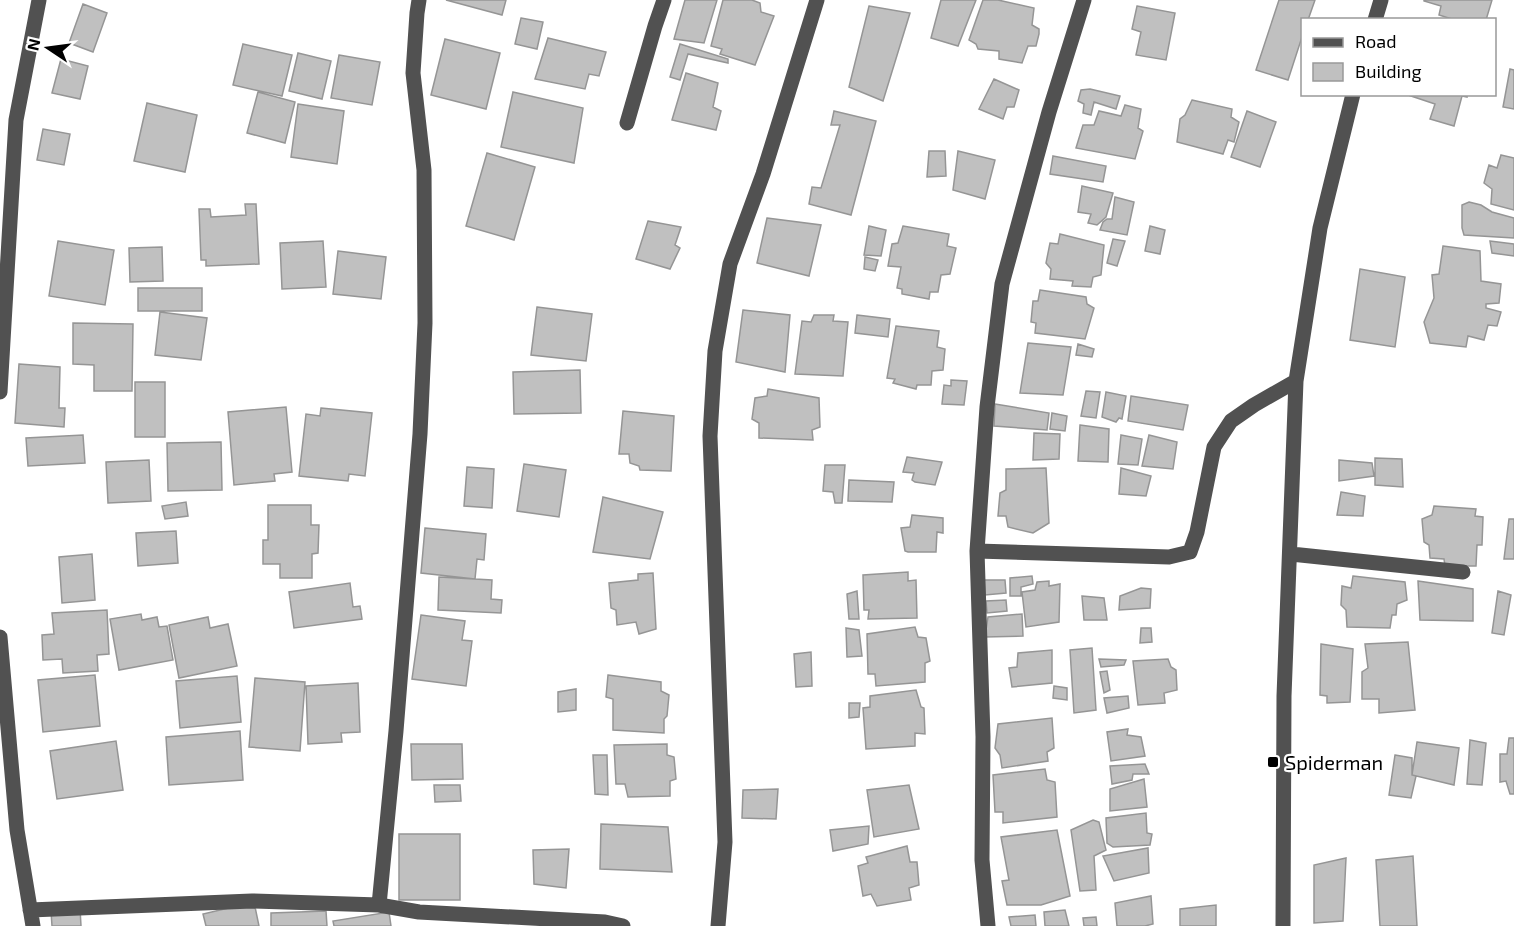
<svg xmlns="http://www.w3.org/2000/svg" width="1514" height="926" font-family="'Exo 2',sans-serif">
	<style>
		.building { fill: #c0c0c0; stroke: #959595; stroke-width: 1.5 }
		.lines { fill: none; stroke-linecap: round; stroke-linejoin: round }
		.minor { stroke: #515151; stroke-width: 15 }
		.poi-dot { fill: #000; stroke: #fff; stroke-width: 2 }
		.labels { text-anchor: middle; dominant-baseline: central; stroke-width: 4.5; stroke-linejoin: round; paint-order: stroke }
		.poi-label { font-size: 20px; fill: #000; stroke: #fff; text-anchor: start }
	</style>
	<rect width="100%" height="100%" fill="#fff"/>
	<path class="building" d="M446,0H506L502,15Z
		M685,0H717L704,43L674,39Z
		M723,0H752L760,3L761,12L774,16L755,65L720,54L722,49L711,46Z
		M941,0H976L958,46L931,38Z
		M983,0H998L1034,8L1032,25L1039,29V34L1036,46H1028L1022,63L999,59V51L978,49L976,44L969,40Z
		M1279,0H1315L1308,20H1302V37L1288,80L1256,70Z
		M1424,0H1492L1486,20H1455L1439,15L1441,6L1424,1Z
		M83,4L107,13L93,52L69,43Z
		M869,6L910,13L883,101L849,87Z
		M1137,6L1175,13L1166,60L1136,55L1141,32L1132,29Z
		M521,18L543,22L537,49L515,44Z
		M548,38L606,52L599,76L589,74L585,89L535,79Z
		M445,39L500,53L486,109L431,95Z
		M243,44L292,55L282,96L233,85Z
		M680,44L728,59V63L688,54L680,80L670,77Z
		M298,53L331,61L322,99L289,91Z
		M339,55L380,62L372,105L331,98Z
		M61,59L88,66L80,99L52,93Z
		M1510,69L1514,70V109L1503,107Z
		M686,73L718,83L713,107L721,111L716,130L672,120Z
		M994,79L1019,90L1014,107H1007L1003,119L979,109Z
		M1090,89L1120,96L1116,109L1094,102L1091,115L1083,113L1084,104L1078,101L1081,90Z
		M258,92L295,102L285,143L247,133Z
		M513,92L583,108L574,163L501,147Z
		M1405,94H1467V97L1462,96L1454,126L1430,119L1435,104Z
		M1192,100L1232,109L1231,117L1239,122L1234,142L1228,140L1223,154L1177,142L1180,119L1185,115Z
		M147,103L197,115L185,172L134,161Z
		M298,104L344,111L337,164L291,157Z
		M1125,105L1141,109L1138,128L1143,131L1135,159L1076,148L1083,125H1094L1099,111L1121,116Z
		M834,111L876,121L851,215L809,204L812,187L821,188L840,125H831Z
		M1247,111L1276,122L1260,167L1231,157Z
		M43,129L70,134L64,165L37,160Z
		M929,151H945L946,176L927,177Z
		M958,151L995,160L985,199L953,190Z
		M487,153L535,167L514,240L466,226Z
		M1501,155L1514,158V210L1491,204L1492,189L1484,183L1489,165L1497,168Z
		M1053,156L1106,166L1103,182L1050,174Z
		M1082,186L1113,193L1106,217L1097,225L1088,223L1091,214L1078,212Z
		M1115,197L1134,202L1127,235L1100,230L1103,222L1107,219H1112Z
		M1469,202L1481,205L1492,212L1514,218V238L1464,235L1462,228V205Z
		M245,204H256L259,264L206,266V260H201L199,209H210L211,217L246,215Z
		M767,218L821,225L809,276L757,263Z
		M648,221L681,227L675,245L680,248L670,269L636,259Z
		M869,226L886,230L881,256L864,255Z
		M903,226L949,234L947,246L956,248L950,274L941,275L938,292H930L929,299L902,294V289L897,288L901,267L888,266L892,244L898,243Z
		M1150,226L1165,230L1160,254L1145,251Z
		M1060,234L1104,245L1101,275L1093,277L1091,287L1072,286L1073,281L1050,279L1051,269L1046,263L1050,243L1058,244Z
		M1113,239L1125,241L1117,266L1107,263Z
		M58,241L114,250L105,305L49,296Z
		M323,241L326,287L282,289L280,243Z
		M1490,241L1514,244V256L1492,253Z
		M1443,246L1480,251L1481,281L1501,284L1499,303L1486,304V308L1501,312L1497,326L1488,325L1484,340L1468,336L1466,347L1430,343L1424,322L1434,298L1432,275L1439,274Z
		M162,247L163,281L130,282L129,248Z
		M338,251L386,257L381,299L333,294Z
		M865,257L878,260L875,271L864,269Z
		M1360,269L1405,277L1395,347L1350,340Z
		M138,288H202V311H138Z
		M1040,290L1086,297L1087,304L1094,308L1085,339L1035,333L1036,323L1031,322L1033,301H1038Z
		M537,307L592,314L586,361L531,355Z
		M743,310L790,315L785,372L736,362Z
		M160,312L207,318L201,360L155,355Z
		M814,315H834L833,321L848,322L843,376L795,374L802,321L811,322Z
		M857,315L890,319L888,337L855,333Z
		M73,323L133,324L132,391H94V365L73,364Z
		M896,326L939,331L937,347L945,349L943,370L932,371L931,385H917L916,389L893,383L895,379L887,378Z
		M1028,343L1071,347L1063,395L1020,393Z
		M1078,344L1094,349L1092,357L1076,355Z
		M19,364L60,367L59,408H65L64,427L15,423Z
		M580,370L581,413L514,414L513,372Z
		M951,380L967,381L964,405L942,404L944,385L951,386Z
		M135,382H165V437H135Z
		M768,389L819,398L820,427L812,430L813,440L759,438V423L752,419L755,398L767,396Z
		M1086,391L1100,392L1096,418L1081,416Z
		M1106,392L1126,396L1122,419L1119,418L1116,422L1102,417Z
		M1131,396L1188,405L1183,430L1128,421Z
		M995,404L1049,413L1047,430L994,426Z
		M286,407L292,472L274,474L275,481L234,485L228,412Z
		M321,408L372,413L365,476L349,474L348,481L299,476L306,414L320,416Z
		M623,411L674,416L671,471L640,470L639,466L630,463L629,454H619Z
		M1052,413L1067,416L1065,431L1050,429Z
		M1080,425L1109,429L1108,462L1078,461Z
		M1034,433L1060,434L1059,459L1033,460Z
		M83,435L85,463L28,466L26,438Z
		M1121,435L1142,439L1138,465L1118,464Z
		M1149,435L1177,442L1173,469L1142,466Z
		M221,442L222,490L168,491L167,443Z
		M907,457L942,462L935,485L915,482L912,480L914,473L903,472Z
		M1375,458L1402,459L1403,487L1375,485Z
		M149,460L151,501L108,503L106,462Z
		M1339,460L1372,463L1374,476L1339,481Z
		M524,464L566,470L559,517L517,511Z
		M825,465H845L842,503H835L833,492L823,491Z
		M467,467L494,469L492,508L464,506Z
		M1046,468L1049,523L1033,533L1008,527L1006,516H998L1000,493L1006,490V469Z
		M1121,468L1151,476L1146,496L1119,494Z
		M849,480L894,482L892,502L848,501Z
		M1341,492L1365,496L1363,516L1337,515Z
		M603,497L663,512L650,559L593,552Z
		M186,502L188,516L165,519L162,506Z
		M268,505H311V525H319L318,553L312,554V578H280V564H263V540H268Z
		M1434,506L1476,509L1475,516L1483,517L1482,545H1477L1476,566H1445L1444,559L1430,558L1429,545L1424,542L1422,519L1432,515Z
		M912,515L943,518V533L937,532L936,552H908L905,551L901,528L910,527Z
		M1509,519H1514V559H1504Z
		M425,528L486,534L484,560L477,559L475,579L421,573Z
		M176,531L178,563L138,566L136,533Z
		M92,554L95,600L62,603L59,557Z
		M908,572V581L916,580L917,618L868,619L869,610H864L863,575Z
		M653,573L656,629L639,634L636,622L617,625L616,610L611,608L609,583L638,580V574Z
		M1032,576L1033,584L1021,587V596H1010V578Z
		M1353,576L1405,582L1407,600L1397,604L1396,615H1392L1390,628L1347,627L1346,610L1341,605L1342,586L1351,588Z
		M439,577L492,580L491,599L502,600L501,613L438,610Z
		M984,580H1005L1006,593L985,595Z
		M1049,581V586L1060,584L1059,622L1026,627L1022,592L1035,590L1037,582Z
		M1418,581L1473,589V621L1420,620Z
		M350,583L353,607L360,606L362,619L294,628L289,592Z
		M1141,588L1151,589L1150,608L1119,610L1120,596Z
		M857,591L859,619H849L847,594Z
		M1498,591L1511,595L1504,635L1492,633Z
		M1082,596L1104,598L1107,620H1084Z
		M1006,600L1007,611L987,613L986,601Z
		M107,610L109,654L97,655L98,671L63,673L62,659L43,660L42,635L54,634L52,613Z
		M141,614L142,620L157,617L159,627L167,626L173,660L119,670L110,619Z
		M1022,614L1023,636L985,637L988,617Z
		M421,615L465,621L462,640L472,641L466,686L412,679Z
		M208,617L210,628L228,624L237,666L179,678L169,625Z
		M915,627L918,637L926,638L930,661L925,663V682L876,686L875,674H868L867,634Z
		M846,628L859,630L862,656L847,657Z
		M1141,628H1151L1152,642L1140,643Z
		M1408,642L1415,710L1379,713V699H1362V672L1368,668L1365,644Z
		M1321,644L1353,649L1350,702L1327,703V696L1320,695Z
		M1092,648L1096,710L1074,713L1070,650Z
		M1052,650V683L1012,687L1009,668L1017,667L1018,653Z
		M811,652L812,686L796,687L794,654Z
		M1099,659L1126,660L1124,665L1101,667Z
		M1168,659L1171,667L1176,670L1177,690L1164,693L1165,703L1138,705L1133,661Z
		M1107,671L1110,690L1104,693L1100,672Z
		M95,675L100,726L43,732L38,680Z
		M608,675L661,682V691L669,695L667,716L664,719V733L613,730V699L606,697Z
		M237,676L241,722L180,728L176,681Z
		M255,678L305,682L300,751L249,747Z
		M358,683L360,732L341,733L342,742L308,744L306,686Z
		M1054,686L1067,688V700L1053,698Z
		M576,689V710L558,712V692Z
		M916,690L921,707L924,708L925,734L915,733V746L866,749L863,708L870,707V696Z
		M1128,696L1129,708L1107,713L1104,698Z
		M849,703H860L859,717L849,718Z
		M1052,718L1054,748L1047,752L1048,761L1002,768L1000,755L995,748L998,724Z
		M1128,729L1127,735L1141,737L1145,756L1111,761L1107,732Z
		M240,731L243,780L169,785L166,737Z
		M1509,738H1514V794H1510L1506,781L1500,782V754H1507Z
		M1470,740L1486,743L1482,785L1467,784Z
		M116,741L123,790L57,799L50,751Z
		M1417,742L1459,748L1454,785L1412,775Z
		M411,744H462L463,779L412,780Z
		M667,744V755L674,757L676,779L670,781V796L628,797L625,784H616L614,745Z
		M593,755H607L608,795L595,794Z
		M1395,755L1412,758V775L1416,776L1411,798L1389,795Z
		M1145,764L1149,774H1133L1132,780L1112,784L1110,766Z
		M1045,769L1047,780L1055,782L1057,817L1003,823V812H995L993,775Z
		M1144,779L1147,807L1110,811V789Z
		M434,785H460L461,801L435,802Z
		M909,785L919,829L874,837L867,790Z
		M778,789L776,819L742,818L743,790Z
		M1146,813L1147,833L1152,834L1150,845L1113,847L1107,843L1106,818Z
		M1093,820L1099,822L1106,850L1094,856L1096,890L1080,891L1071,830Z
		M601,824L668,827L672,872L600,869Z
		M869,826L868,844L833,851L830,830Z
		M1057,830L1070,896L1041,905H1007L1002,881L1009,880L1001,837Z
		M399,834H460V900H399Z
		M907,846L910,862H917L919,885L909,888L911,900L877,906L871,894L863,896L858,866L868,863L866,857Z
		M1148,848L1149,873L1114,881L1103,856Z
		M569,849L566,888L534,884L533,850Z
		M1413,856L1417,926H1380L1376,860Z
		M1346,858L1343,921L1314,923V865Z
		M1151,896L1153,924L1145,926H1117L1115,903Z
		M254,902L259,926H206L203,914Z
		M1216,905V926H1180V909Z
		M80,908L81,926H52L51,911Z
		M1065,910L1069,926H1045L1044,912Z
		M326,911L327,926H271V913Z
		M389,912L391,926H334L333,921Z
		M1035,915L1036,926H1011L1009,917Z
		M1096,917L1097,926H1084L1083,918Z"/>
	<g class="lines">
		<path class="minor" d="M1375,20L1381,0
			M627,123L655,26L664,0
			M0,392L16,120L39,0
			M977,551L1169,557L1190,552L1197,532L1214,447L1231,421L1254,405L1296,381
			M1291,554L1463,572
			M0,637L17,830L33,926
			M379,905L396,731L420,434L425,323L424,170L413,73L417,13L419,0
			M30,910L252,901L379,905L419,912L605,922L623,926
			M718,926L725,842L710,436L715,351L730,264L763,174L817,0
			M988,926L982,860L983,737L977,551L987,407L1002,284L1049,112L1084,0
			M1283,926L1284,696L1296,381L1320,228L1353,94"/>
	</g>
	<rect class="poi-dot" x="1267" y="756" width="12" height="12" rx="3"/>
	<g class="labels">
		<g class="poi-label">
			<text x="1285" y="762">Spiderman</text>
		</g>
	</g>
	<rect x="1301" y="18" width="195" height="78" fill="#ffffff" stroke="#999999" stroke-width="1.5"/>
	<rect x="1313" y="38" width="30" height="9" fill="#515151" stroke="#999999" stroke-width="1.5"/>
	<text x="1355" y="48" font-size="18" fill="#000000">Road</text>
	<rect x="1313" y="63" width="30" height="18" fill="#c0c0c0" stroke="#999999" stroke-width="1.5"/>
	<text x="1355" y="78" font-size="18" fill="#000000">Building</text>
	<g transform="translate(48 48) rotate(283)" stroke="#ffffff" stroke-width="4.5" paint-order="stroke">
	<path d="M0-4.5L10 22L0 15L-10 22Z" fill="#000000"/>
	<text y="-9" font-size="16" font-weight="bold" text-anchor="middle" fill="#000000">N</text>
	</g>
</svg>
